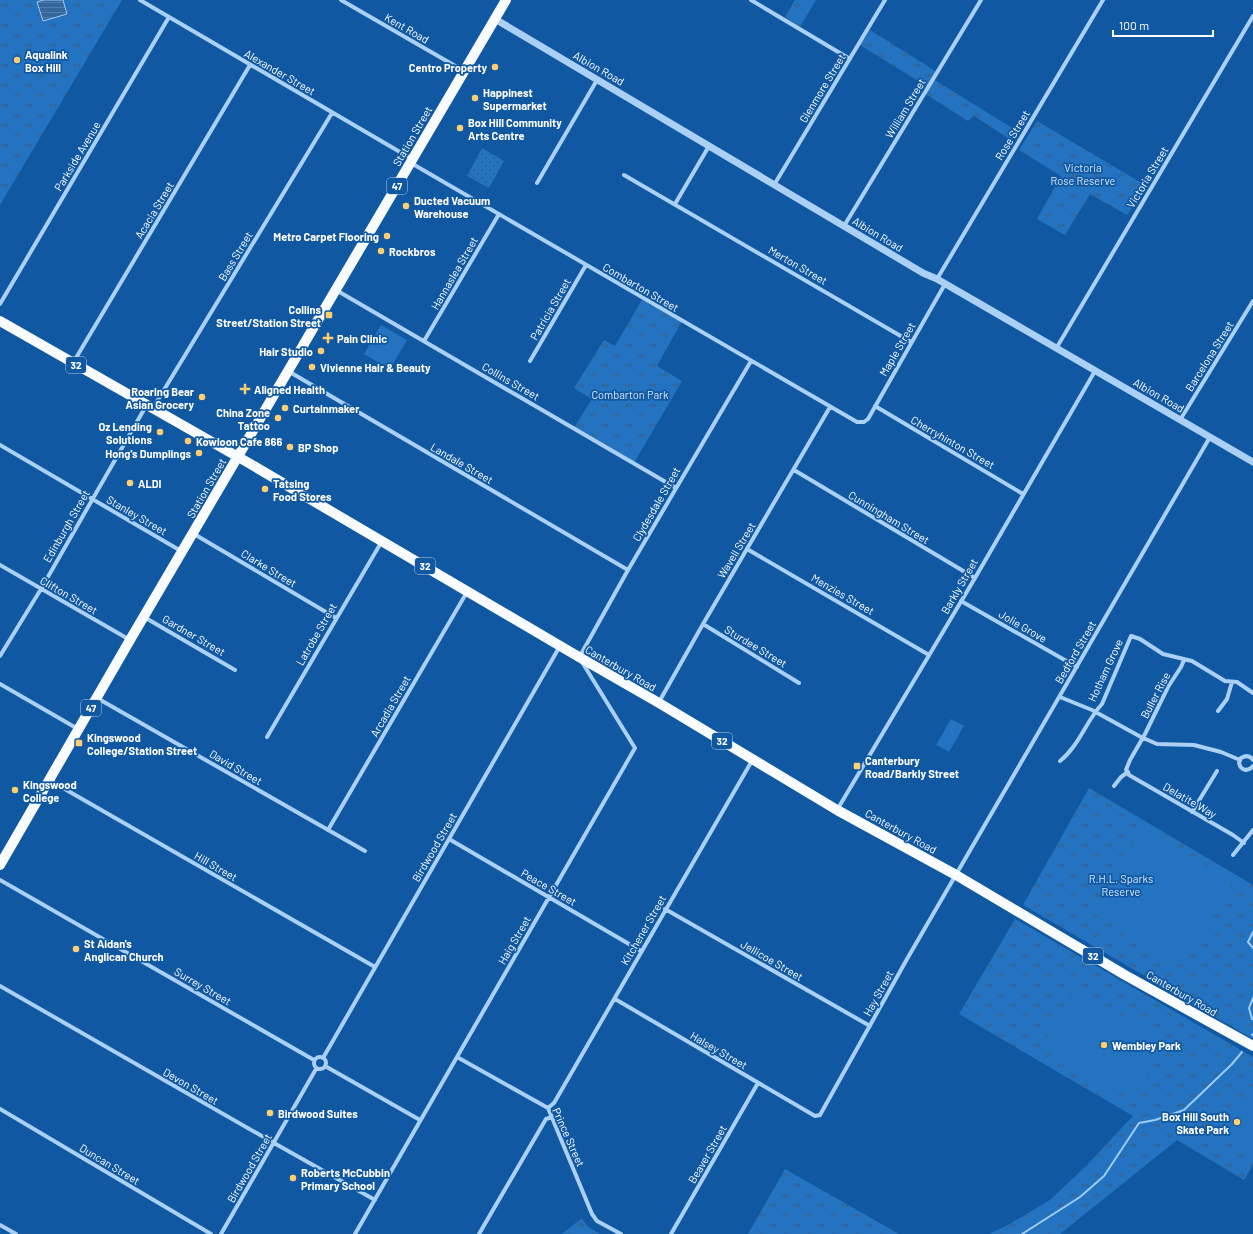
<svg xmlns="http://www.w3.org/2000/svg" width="1253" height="1234" font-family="Barlow,sans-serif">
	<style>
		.grass { fill: url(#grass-tufts) }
		.garden { fill: url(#garden-dots) }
		.pitch { fill: #2473c0 }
		.water { fill: url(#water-rules); stroke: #9dccf8 }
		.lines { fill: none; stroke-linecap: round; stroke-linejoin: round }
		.stream { stroke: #9dccf8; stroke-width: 2 }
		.minor { stroke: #abd0f5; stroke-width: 4 }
		.tertiary { stroke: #abd0f5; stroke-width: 7 }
		.primary { stroke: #f9fcff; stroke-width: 10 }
		.poi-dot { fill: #ffce6f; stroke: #1158a2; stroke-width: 1.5 }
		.labels { text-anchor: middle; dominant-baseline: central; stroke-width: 3.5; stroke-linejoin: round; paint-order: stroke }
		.shield { fill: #1158a2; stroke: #b8cde3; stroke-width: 1 }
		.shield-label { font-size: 10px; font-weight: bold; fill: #fff }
		.street-label { font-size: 11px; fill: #fff; stroke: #1158a2 }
		.poi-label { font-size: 11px; font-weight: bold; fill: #fff; stroke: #1158a2; text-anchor: start }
		.park-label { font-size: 11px; fill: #d4e9fe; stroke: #1158a2 }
	</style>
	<defs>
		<pattern id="grass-tufts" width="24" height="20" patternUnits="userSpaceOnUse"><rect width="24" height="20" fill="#2473c0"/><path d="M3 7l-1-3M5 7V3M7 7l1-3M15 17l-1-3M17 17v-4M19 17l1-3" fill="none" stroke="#3a5e80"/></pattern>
		<pattern id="garden-dots" width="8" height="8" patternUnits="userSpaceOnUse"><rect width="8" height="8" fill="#2473c0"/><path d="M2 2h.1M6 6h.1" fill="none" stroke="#3a5e80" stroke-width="1.8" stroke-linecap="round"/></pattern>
		<pattern id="water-rules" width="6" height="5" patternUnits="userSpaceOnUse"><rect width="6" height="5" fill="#34669c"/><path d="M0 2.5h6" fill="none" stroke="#527dab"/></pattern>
	</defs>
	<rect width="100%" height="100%" fill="#1158a2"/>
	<path class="grass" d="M0,0H122L0,205Z
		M795,0H816L800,27L785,17Z
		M870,30L937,72L933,79L1017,131L1011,140L974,116L968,121L924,93L928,87L860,45Z
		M1037,121L1145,185L1127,215L1090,194L1065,235L1037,219L1061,176L1019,150Z
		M643,298L682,321L657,366L682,381L634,463L574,428L592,399L574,388L604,340L615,346Z
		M1089,788L1253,885V1039L1023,905Z
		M1015,919L1253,1057V1165L1244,1180L1177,1140L1060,1234H989L1008,1225L1050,1200L1086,1166L1133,1116L959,1014Z
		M785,1169L899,1234H748Z
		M582,1218L587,1226L600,1234H562Z"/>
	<path class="garden" d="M482,148L504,161L489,188L467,176Z"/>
	<path class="pitch" d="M381,325L407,340L390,369L364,354Z
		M951,719L964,726L949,752L936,745Z
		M1142,829L1233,881L1184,966L1093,913Z
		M1074,990L1166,1042L1133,1100L1041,1049Z
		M1243,1098L1253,1101V1150L1245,1151L1223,1126L1219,1117L1227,1109Z"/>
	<path class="water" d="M44,0H63L67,14L43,21L37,2Z"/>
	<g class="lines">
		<path class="stream" d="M1253,932L1248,942L1253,948
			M1253,998L1249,1008L1252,1019H1253
			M1252,1035L1253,1034
			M1022,1234L1080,1197L1104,1176L1139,1123L1155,1120L1184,1110L1232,1064L1242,1052"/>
		<path class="minor" d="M140,0L412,159
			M341,0L464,71
			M751,0L850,59
			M411,163L857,422H864L868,419L945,284
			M624,175L911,342
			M537,183L597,80
			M774,185L885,0
			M675,204L709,146
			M844,226L981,0
			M937,279L1103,0
			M336,290L676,488
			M0,304L169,17
			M424,341L499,214
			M1057,347L1253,16
			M530,361L586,265
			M73,363L250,65
			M288,371L628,570
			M875,406L1023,494
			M153,408L332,113
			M1180,420L1253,301
			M0,445L181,551
			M794,470L975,578
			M194,534L336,618
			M747,549L929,655
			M0,565L130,640
			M961,601L1077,667
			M144,617L235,670
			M703,624L799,683
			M0,656L41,589L146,406
			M580,656L628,570L751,361
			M0,684L78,729
			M1060,697L1092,710L1141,737L1157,744L1194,745L1221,752L1240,760
			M97,698L365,851
			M659,702L703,624L830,407
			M1218,711L1227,699L1232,682
			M267,737L382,541
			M1253,760C1250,755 1246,755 1241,758L1239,763C1241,771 1248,772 1253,766
			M1060,761C1079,746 1086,721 1102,704L1131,636L1140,639L1163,654L1192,661L1225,681L1237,682L1253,693
			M1128,772L1129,775L1233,835L1244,843
			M49,780L375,967
			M1114,786L1121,777L1128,772L1126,770L1130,760L1145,734L1168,687L1181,667L1184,660
			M837,810L975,578L1095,371
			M1192,812L1217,771
			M328,830L467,592
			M449,839L641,951
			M1233,855L1253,830
			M0,880L314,1060
			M665,909L870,1026
			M0,986L274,1143L375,1200
			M615,999L815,1116L820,1115L907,959L1210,437
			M314 1063a6 6 0 1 1 12 0a6 6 0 1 1-12 0Z
			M457,1057L548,1108L592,1214L597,1221L621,1234
			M323,1058L560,646
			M325,1066L420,1120
			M548,1108L554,1103L753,759
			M0,1109L211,1234
			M0,1225L16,1234
			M221,1234L316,1069
			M355,1234L635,748L582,662
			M479,1234L546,1119L552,1117
			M671,1234L758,1083"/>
		<path class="tertiary" d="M495,19L923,273L937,279L1253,462"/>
		<path class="primary" d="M0,321L247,462L579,657L659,703L837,810L956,875L1125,975L1253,1046
			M0,865L130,640L506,0"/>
	</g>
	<g class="poi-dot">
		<circle cx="17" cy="60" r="4"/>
		<circle cx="495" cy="67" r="4"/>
		<circle cx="475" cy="98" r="4"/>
		<circle cx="460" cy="128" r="4"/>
		<circle cx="406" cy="206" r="4"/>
		<circle cx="387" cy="236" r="4"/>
		<circle cx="381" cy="251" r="4"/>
		<rect x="325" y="311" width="8" height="8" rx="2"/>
		<path d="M326 332h4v4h4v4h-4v4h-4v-4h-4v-4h4z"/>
		<circle cx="321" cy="351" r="4"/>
		<circle cx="312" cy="367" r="4"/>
		<path d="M243 383h4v4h4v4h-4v4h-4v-4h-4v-4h4z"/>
		<circle cx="202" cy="397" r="4"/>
		<circle cx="285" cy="408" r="4"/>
		<circle cx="278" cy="418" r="4"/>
		<circle cx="160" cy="432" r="4"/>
		<circle cx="188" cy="441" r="4"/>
		<circle cx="290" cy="447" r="4"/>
		<circle cx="199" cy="453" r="4"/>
		<circle cx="130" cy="483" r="4"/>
		<circle cx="265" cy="489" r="4"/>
		<rect x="75" y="739" width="8" height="8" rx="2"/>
		<rect x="853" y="762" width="8" height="8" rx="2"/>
		<circle cx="15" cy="790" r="4"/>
		<circle cx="76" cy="949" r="4"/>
		<circle cx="1104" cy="1045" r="4"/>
		<circle cx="270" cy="1113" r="4"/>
		<circle cx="1237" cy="1122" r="4"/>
		<circle cx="293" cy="1178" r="4"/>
	</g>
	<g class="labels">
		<g class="shield">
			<rect x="387" y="178" width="20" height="16" rx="3"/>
			<rect x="66" y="357" width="20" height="16" rx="3"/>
			<rect x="415" y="558" width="20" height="16" rx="3"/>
			<rect x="81" y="700" width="20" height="16" rx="3"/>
			<rect x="712" y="733" width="20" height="16" rx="3"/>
			<rect x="1083" y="948" width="20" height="16" rx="3"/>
		</g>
		<g class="shield-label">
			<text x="397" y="186">47</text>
			<text x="76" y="365">32</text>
			<text x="425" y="566">32</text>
			<text x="91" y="708">47</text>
			<text x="722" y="741">32</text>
			<text x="1093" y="956">32</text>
		</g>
		<g class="street-label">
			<text transform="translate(407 28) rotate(30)">Kent Road</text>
			<text transform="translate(599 68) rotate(30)">Albion Road</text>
			<text transform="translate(280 72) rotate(30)">Alexander Street</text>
			<text transform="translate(822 88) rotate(-59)">Glenmore Street</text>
			<text transform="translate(905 108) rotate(-59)">William Street</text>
			<text transform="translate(1012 135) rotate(-59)">Rose Street</text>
			<text transform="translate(412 136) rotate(-60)">Station Street</text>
			<text transform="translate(77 156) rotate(-59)">Parkside Avenue</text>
			<text transform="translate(1147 177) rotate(-59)">Victoria Street</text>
			<text transform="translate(154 210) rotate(-59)">Acacia Street</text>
			<text transform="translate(878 234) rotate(31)">Albion Road</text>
			<text transform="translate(235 256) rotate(-59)">Bass Street</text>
			<text transform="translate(798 265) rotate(30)">Merton Street</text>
			<text transform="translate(454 273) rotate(-60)">Hannaslea Street</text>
			<text transform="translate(641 287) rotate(30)">Combarton Street</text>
			<text transform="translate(550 309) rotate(-60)">Patricia Street</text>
			<text transform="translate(897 349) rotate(-60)">Maple Street</text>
			<text transform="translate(1209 356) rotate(-58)">Barcelona Street</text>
			<text transform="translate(511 381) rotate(30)">Collins Street</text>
			<text transform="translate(1159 395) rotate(30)">Albion Road</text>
			<text transform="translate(953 442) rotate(30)">Cherryhinton Street</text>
			<text transform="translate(462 463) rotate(30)">Landale Street</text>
			<text transform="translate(206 488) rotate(-60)">Station Street</text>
			<text transform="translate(656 504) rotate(-60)">Clydesdale Street</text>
			<text transform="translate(137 515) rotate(30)">Stanley Street</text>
			<text transform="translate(889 517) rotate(31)">Cunningham Street</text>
			<text transform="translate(66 526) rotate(-60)">Edinburgh Street</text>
			<text transform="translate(736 550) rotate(-59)">Wavell Street</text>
			<text transform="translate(269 568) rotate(31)">Clarke Street</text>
			<text transform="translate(959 586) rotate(-60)">Barkly Street</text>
			<text transform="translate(843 594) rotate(30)">Menzies Street</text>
			<text transform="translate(69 595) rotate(30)">Clifton Street</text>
			<text transform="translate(1023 626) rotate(30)">Jolie Grove</text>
			<text transform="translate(316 634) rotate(-60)">Latrobe Street</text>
			<text transform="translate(194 635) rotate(30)">Gardner Street</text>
			<text transform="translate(756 646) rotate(31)">Sturdee Street</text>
			<text transform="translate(1075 652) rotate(-60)">Bedford Street</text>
			<text transform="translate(621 668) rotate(30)">Canterbury Road</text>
			<text transform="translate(1105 670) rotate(-65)">Hotham Grove</text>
			<text transform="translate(1155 695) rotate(-62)">Buller Rise</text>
			<text transform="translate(390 706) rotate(-60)">Arcadia Street</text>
			<text transform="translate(236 767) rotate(30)">David Street</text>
			<text transform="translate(1190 800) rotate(30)">Delatite Way</text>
			<text transform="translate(901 831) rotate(29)">Canterbury Road</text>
			<text transform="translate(434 847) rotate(-60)">Birdwood Street</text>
			<text transform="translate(216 866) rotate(30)">Hill Street</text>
			<text transform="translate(549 887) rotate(30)">Peace Street</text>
			<text transform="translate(643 930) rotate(-60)">Kitchener Street</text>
			<text transform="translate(514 940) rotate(-60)">Haig Street</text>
			<text transform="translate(772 960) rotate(30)">Jellicoe Street</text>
			<text transform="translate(203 986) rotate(30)">Surrey Street</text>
			<text transform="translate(878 993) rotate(-61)">Hay Street</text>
			<text transform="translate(1182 993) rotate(30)">Canterbury Road</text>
			<text transform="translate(719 1050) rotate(30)">Halsey Street</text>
			<text transform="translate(191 1086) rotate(30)">Devon Street</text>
			<text transform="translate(569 1137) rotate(66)">Prince Street</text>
			<text transform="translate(707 1154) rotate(-60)">Beaver Street</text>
			<text transform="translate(110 1164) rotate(31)">Duncan Street</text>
			<text transform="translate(249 1168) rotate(-60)">Birdwood Street</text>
		</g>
		<g class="poi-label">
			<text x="25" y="54">Aqualink<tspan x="25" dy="13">Box Hill</tspan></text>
			<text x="487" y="67" text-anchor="end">Centro Property</text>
			<text x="483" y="92">Happinest<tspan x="483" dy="13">Supermarket</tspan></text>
			<text x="468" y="122">Box Hill Community<tspan x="468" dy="13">Arts Centre</tspan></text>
			<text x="414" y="200">Ducted Vacuum<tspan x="414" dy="13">Warehouse</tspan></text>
			<text x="379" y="236" text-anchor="end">Metro Carpet Flooring</text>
			<text x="389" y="251">Rockbros</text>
			<text x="321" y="309" text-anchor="end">Collins<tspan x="321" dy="13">Street/Station Street</tspan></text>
			<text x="337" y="338">Pain Clinic</text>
			<text x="313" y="351" text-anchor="end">Hair Studio</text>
			<text x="320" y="367">Vivienne Hair &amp; Beauty</text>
			<text x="254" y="389">Aligned Health</text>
			<text x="194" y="391" text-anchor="end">Roaring Bear<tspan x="194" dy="13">Asian Grocery</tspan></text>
			<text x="293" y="408">Curtainmaker</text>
			<text x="270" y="412" text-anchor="end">China Zone<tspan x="270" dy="13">Tattoo</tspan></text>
			<text x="152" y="426" text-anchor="end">Oz Lending<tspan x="152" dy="13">Solutions</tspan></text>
			<text x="196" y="441">Kowloon Cafe 866</text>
			<text x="298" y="447">BP Shop</text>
			<text x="191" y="453" text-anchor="end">Hong's Dumplings</text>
			<text x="138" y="483">ALDI</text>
			<text x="273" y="483">Tatsing<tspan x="273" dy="13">Food Stores</tspan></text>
			<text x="87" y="737">Kingswood<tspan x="87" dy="13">College/Station Street</tspan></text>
			<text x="865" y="760">Canterbury<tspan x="865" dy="13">Road/Barkly Street</tspan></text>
			<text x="23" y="784">Kingswood<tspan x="23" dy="13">College</tspan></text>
			<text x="84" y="943">St Aidan's<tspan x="84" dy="13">Anglican Church</tspan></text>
			<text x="1112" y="1045">Wembley Park</text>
			<text x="278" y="1113">Birdwood Suites</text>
			<text x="1229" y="1116" text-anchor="end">Box Hill South<tspan x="1229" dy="13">Skate Park</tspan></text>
			<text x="301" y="1172">Roberts McCubbin<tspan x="301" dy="13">Primary School</tspan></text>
		</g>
		<g class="park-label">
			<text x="1083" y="167">Victoria<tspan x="1083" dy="13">Rose Reserve</tspan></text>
			<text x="630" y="394">Combarton Park</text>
			<text x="1121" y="878">R.H.L. Sparks<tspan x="1121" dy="13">Reserve</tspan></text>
		</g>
	</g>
	<path d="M1113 30v6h100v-6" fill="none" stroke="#ffffff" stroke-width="2"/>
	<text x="1119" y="30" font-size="12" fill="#ffffff" stroke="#1158a2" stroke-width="3" paint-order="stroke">100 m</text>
</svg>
